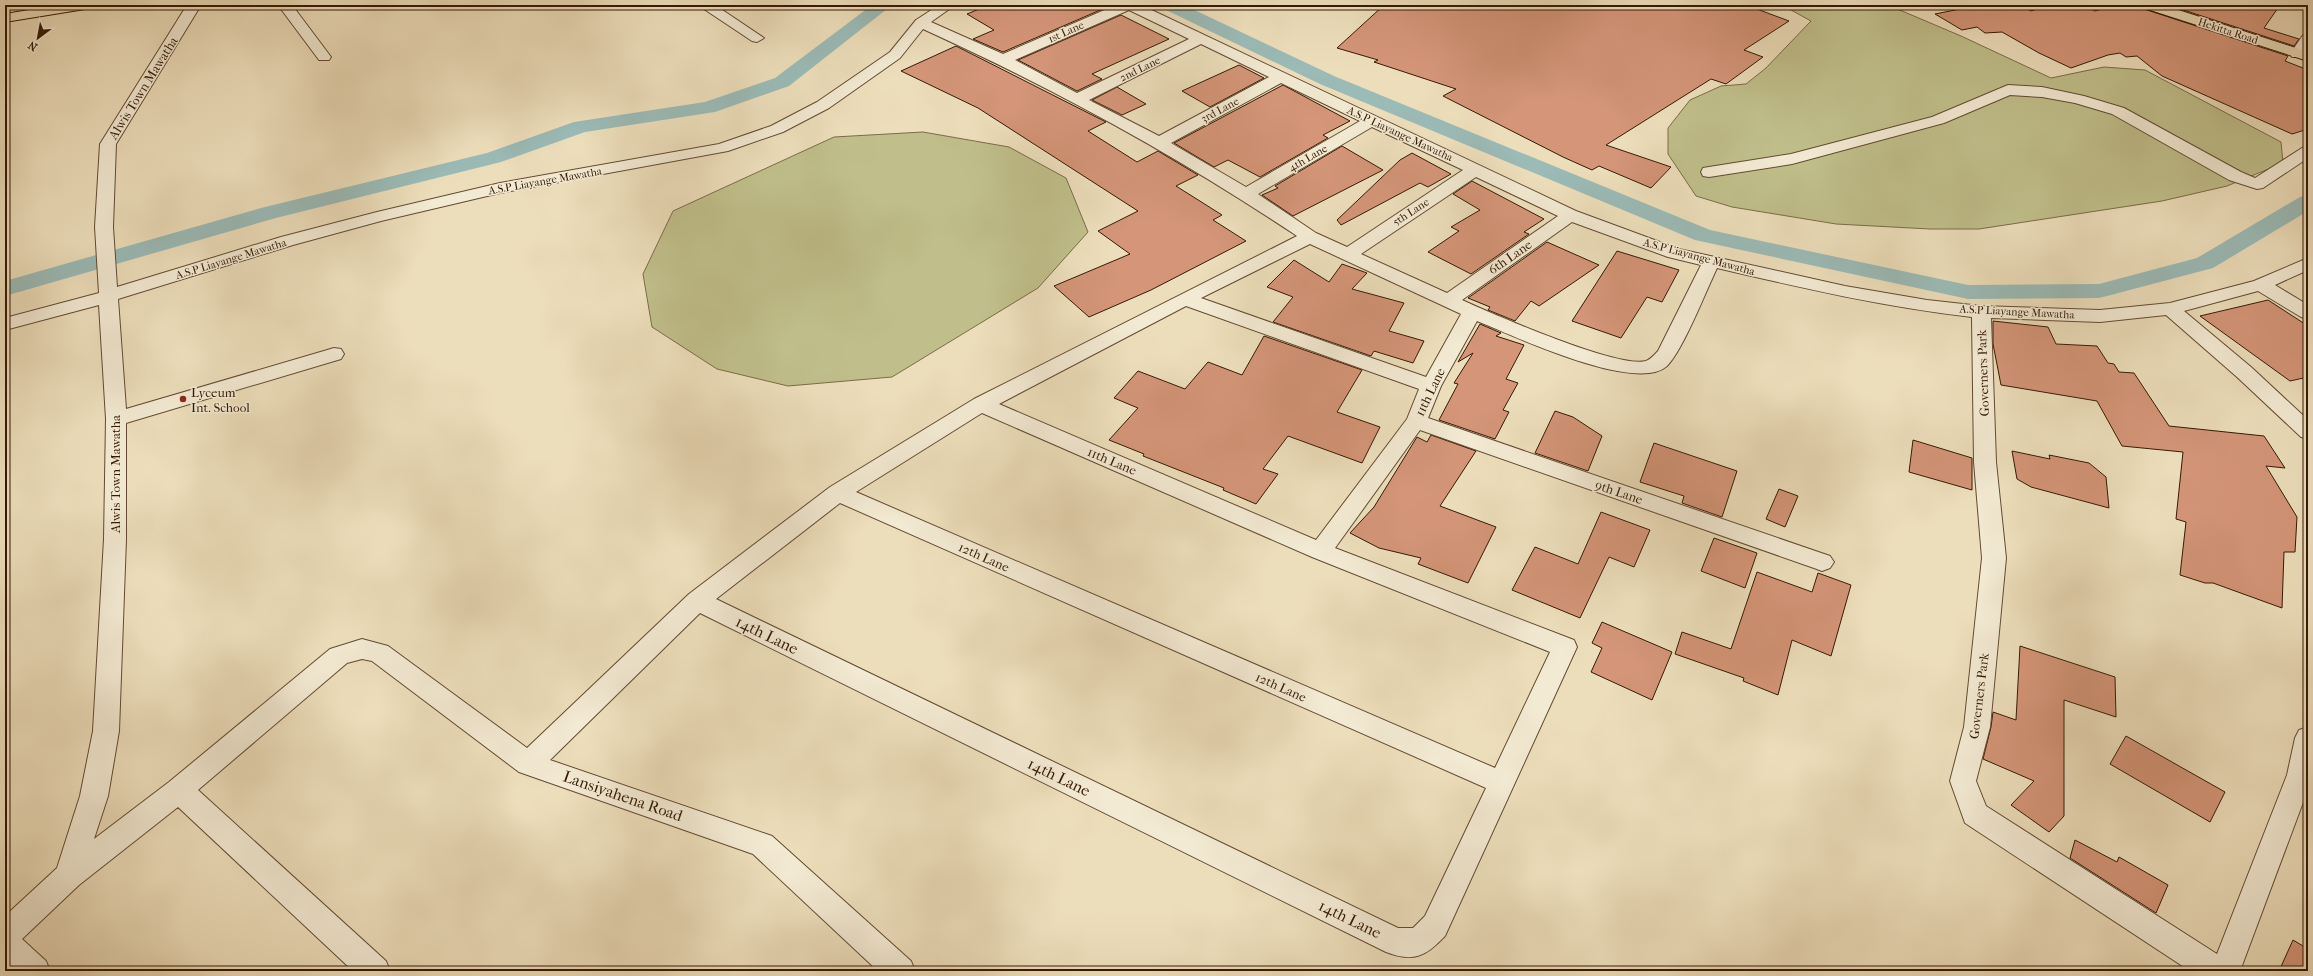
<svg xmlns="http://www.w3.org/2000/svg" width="2313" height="976" font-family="'IM FELL French Canon',serif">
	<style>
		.green { fill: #c0bf8b; stroke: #7a6c48 }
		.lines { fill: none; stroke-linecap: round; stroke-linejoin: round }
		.canal { fill: #9bbbb7; fill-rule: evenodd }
		.building { fill: #d49578; stroke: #351904 }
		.minor-casing { stroke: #634a32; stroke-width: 2 }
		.major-casing { stroke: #351904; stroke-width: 2 }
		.highway-casing { stroke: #351904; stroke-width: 2 }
		.minor { fill: #f3ead3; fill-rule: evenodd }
		.major { fill: #eddebb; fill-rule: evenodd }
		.highway { fill: #eddebb; fill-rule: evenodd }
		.poi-dot { fill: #8f2418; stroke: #f3ead3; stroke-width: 1.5 }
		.labels { text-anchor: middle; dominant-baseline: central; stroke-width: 3; stroke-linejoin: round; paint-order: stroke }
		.far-street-label { font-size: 11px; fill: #351904; stroke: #f3ead3 }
		.street-label { font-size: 13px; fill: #351904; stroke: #f3ead3 }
		.poi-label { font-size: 13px; fill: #351904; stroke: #f3ead3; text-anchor: start }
		.near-street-label { font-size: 16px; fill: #351904; stroke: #f3ead3 }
	</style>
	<rect width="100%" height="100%" fill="#eddebb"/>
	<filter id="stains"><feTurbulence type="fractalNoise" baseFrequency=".005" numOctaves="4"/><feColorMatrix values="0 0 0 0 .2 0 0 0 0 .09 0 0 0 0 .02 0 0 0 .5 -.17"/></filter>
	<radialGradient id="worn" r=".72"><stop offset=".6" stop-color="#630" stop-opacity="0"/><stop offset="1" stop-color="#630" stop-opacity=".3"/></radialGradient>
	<path class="green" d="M1771,5H1888L1961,36L2051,78L2104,67L2145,70L2281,142L2283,163L2227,186L2162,201L1979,229H1930L1836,224L1732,207L1696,196L1668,154V128L1690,100L1721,86L1746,84L1766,68L1811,21L1791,10Z
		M923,132L1009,147L1066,178L1088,232L1038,288L892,377L788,386L717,369L652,327L643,274L673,211L834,137Z"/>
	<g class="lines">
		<path class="canal" d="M872,5H892L789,86L715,112L585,132L501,162L276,218L5,296V281L261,208L487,153L574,122L705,102L775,78Z
			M1161,5H1184L1334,76L1710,230L1968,285L2099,284L2197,258L2300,197L2308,195V211L2213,268L2107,296L2099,298L1968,299L1695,240L1320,84L1164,9Z"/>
	</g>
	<path class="building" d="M989,5H1099L1105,8L1003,52L973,39L994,30L967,14Z
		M1384,5H1746L1789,21L1744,50L1763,57L1726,84L1711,79L1606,145L1671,167L1651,188L1599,166L1592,170L1563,157L1443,96L1456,89L1374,62L1378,60L1337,48Z
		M1980,5H2020L2031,11L2048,5H2082L2095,11L2115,5H2141L2144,9L2288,56L2285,61L2308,70V129L2292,134L2162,76L2137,56L2126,57L2120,53L2108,55L2071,68L2039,53L2002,32L1985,33L1977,27L1962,30L1935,14Z
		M2168,5H2280L2264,28L2299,39L2294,46Z
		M1121,15L1169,39L1092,74L1102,79L1077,91L1018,60Z
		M956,46L1106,122L1088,131L1137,162L1158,151L1198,175L1176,186L1222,215L1213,220L1246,241L1151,290L1089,317L1054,286L1130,254L1098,231L1138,211L978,108L901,71Z
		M1239,65L1264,78L1210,107L1182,91Z
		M1283,85L1350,121L1323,135L1328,138L1260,177L1228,160L1214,167L1174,143Z
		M1117,87L1146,104L1122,115L1092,100Z
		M1342,146L1383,170L1293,216L1262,195L1278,188L1275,186Z
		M1412,153L1451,174L1428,187L1420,183L1341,225L1337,220L1400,160Z
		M1472,181L1544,219L1524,232L1529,234L1471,274L1428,252L1459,231L1451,227L1480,210L1453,194Z
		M1547,242L1599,265L1539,306L1531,301L1515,321L1488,310L1490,307L1468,298Z
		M1617,251L1679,270L1662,302L1647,297L1621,338L1572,321Z
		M1294,260L1329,282L1342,264L1367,273L1352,289L1404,303L1389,331L1424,341L1413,363L1374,351L1371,356L1273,322L1293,297L1267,287Z
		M2268,300L2308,326V377L2290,381L2200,316Z
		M1993,321L2048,327L2056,344L2097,346L2108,363L2114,364L2119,372L2134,373L2169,426L2264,436L2285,468L2266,466L2297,517L2295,552H2284L2282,608L2213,583H2205L2180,575L2186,522L2176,519L2183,452L2122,446L2097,401L2001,385L1993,344Z
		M1480,324L1501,333L1496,336L1524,345L1506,379L1518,383L1503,410L1509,412L1495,439L1439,420L1458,384L1454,383L1473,353L1458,362Z
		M1264,336L1362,370L1337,412L1380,427L1362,463L1288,436L1263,469L1278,474L1256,504L1223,490L1224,488L1143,456L1144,454L1109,440L1138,408L1114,398L1138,371L1185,389L1208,362L1242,375Z
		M1555,411L1573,417L1602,436L1588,471L1535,453Z
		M1431,435L1476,451L1440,506L1496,527L1468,583L1418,564L1421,558L1379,548L1350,533L1374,507L1417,437L1427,442Z
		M1913,440L1972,458V490L1909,472Z
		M1654,443L1737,471L1722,517L1682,503L1684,496L1640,482Z
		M2012,451L2050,459L2049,455L2089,463L2106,477L2109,508L2031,487L2017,479Z
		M1779,489L1798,496L1785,527L1766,519Z
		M1601,512L1650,530L1634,567L1609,557L1580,618L1512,590L1535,547L1578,564Z
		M1714,538L1757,553L1745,588L1701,571Z
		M1757,572L1812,592L1818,573L1851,585L1831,656L1792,640L1778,695L1743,681L1744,678L1675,654L1682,632L1731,649Z
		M1602,622L1672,652L1652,700L1591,672L1602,648L1592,643Z
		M2020,646L2115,677L2116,717L2064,700V816L2049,832L2011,805L2034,781L1983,759L1991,727L1993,712L2016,720Z
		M2126,736L2225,792L2210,822L2110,764Z
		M2075,840L2117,862L2119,857L2168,885L2156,913L2070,858Z
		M2293,940L2308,949V971H2279Z"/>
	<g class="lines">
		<defs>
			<path id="minor" d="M187,5H201L116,144L113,227L117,287L281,237L377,212L500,183L719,144L771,126L817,102L890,52L916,20L939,5H955L931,22L1003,54L1116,5H1141L1576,211L1679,249L1845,286L1927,300L1981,306L2100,310L2170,303L2254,281L2308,258V270L2275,285L2308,305V319L2301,317L2258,291L2184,311L2251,367L2308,420V439L2301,437L2237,377L2166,315L2100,322L1991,318L1996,462L2006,558L1990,727L1976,781L1986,806L2217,954L2287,775L2295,738L2299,730L2308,727V789L2240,971H2190L1965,823L1950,781L1964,727L1982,558L1974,462L1972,317C1885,307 1802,288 1717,268C1706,291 1683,350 1667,366C1636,394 1512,335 1477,321L1441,386L1428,418L1830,556L1834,562L1830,568L1822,571L1814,568L1420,430L1335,548L1574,640L1577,647L1445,936C1426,956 1414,963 1386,952L700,613L550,760L772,836L911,961L915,971H878L753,854L519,772L372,661L362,659L347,663L198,790L386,961L390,971H353L178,807L79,885L22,939L46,961L50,971H13L5,963V916L57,868L80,796L93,731L104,539L106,419L99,305L5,330V318L99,293L95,227L100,144ZM1129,10L1189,39L1077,93L1015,60ZM923,29C1053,88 1179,157 1297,236L974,399L830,487L689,594L527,748L388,646L362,639L330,649L169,782L94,839L108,796L119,731L126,539V423L341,359L344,354L341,349L334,348L126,409L118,299L293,245L381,221L500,193L728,151L783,132L829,108L900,58ZM1201,44L1269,77L1159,136L1089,100ZM1281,83L1360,121L1246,187L1171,143ZM1372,127L1463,170L1347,247L1316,233L1258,194ZM1476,177L1558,216L1447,293L1361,254ZM1572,222L1668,257L1701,265L1658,351C1654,355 1651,359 1646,361C1618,369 1493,314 1462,300ZM1310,244L1461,314L1426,377L1201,298ZM1186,306L1419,389L1407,419L1316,540L999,404ZM982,413L1312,557L1550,652L1495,768L856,492ZM840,503L1486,788L1425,916L1413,928H1398L716,599Z
				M278,5H292L331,57L329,60H319Z
				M698,5H715L764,38L757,42L752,41Z
				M2308,34V49L2302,57H2292L2290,54L2303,35Z
				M2008,85L2042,87L2084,96L2124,108L2241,172L2255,178L2302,148L2308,146V158L2263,188L2257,189L2229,180L2112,114L2075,103L2042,97L2010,95L1944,123L1792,164L1709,177L1703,176L1701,172L1703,168L1709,167L1791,154L1932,117Z"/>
			<path id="major" d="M2142,5H2163L2308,52V61L2144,8Z"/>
			<path id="highway" d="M59,5H92L85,9L5,22V14Z"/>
		</defs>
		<use href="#minor" class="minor-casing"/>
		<use href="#major" class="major-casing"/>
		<use href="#highway" class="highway-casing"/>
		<use href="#minor" class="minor"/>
		<use href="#major" class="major"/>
		<use href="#highway" class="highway"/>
	</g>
	<circle class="poi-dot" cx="183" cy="399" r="4"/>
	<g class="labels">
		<g class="far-street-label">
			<text transform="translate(2228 31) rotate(18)">Hekitta Road</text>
			<text transform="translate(1066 32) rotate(-24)">1st Lane</text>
			<text transform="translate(1140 69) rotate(-26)">2nd Lane</text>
			<text transform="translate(1220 110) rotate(-28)">3rd Lane</text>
			<text transform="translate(1400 134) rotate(25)">A.S.P Liayange Mawatha</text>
			<text transform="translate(1308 158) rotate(-30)">4th Lane</text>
			<text transform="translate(545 181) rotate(-10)">A.S.P Liayange Mawatha</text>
			<text transform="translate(1411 212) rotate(-33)">5th Lane</text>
			<text transform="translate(1699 257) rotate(15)">A.S.P Liayange Mawatha</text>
			<text transform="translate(231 259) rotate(-17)">A.S.P Liayange Mawatha</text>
			<text transform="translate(2017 312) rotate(3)">A.S.P Liayange Mawatha</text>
		</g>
		<g class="street-label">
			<text transform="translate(143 88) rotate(-58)">Alwis Town Mawatha</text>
			<text transform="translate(1510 257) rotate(-35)">6th Lane</text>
			<text transform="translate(1983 373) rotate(-92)">Governers Park</text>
			<text transform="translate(1430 392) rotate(-64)">11th Lane</text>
			<text transform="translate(1112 461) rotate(23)">11th Lane</text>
			<text transform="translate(115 474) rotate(-90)">Alwis Town Mawatha</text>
			<text transform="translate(1619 492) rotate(19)">9th Lane</text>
			<text transform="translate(984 557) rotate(24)">12th Lane</text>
			<text transform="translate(1281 687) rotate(24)">12th Lane</text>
			<text transform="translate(1979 696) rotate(-83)">Governers Park</text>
		</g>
		<g class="poi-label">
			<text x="191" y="392">Lyceum<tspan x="191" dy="15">Int. School</tspan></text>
		</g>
		<g class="near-street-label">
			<text transform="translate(767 635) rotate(26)">14th Lane</text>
			<text transform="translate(1059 777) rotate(26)">14th Lane</text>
			<text transform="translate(623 796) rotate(19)">Lansiyahena Road</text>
			<text transform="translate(1350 919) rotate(26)">14th Lane</text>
		</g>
	</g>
	<rect width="2313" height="976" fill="none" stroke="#eddebb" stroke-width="20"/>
	<rect x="6" y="6" width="2301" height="964" fill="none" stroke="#351904" stroke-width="2"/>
	<rect x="10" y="10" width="2293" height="956" fill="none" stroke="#351904"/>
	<g transform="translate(38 38) rotate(212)" stroke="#f3ead3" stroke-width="3" paint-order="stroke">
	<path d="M0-3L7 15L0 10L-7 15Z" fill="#351904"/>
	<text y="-6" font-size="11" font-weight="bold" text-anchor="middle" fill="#351904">N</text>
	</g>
	<rect width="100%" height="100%" filter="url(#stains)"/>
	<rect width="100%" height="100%" fill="url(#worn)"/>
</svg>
